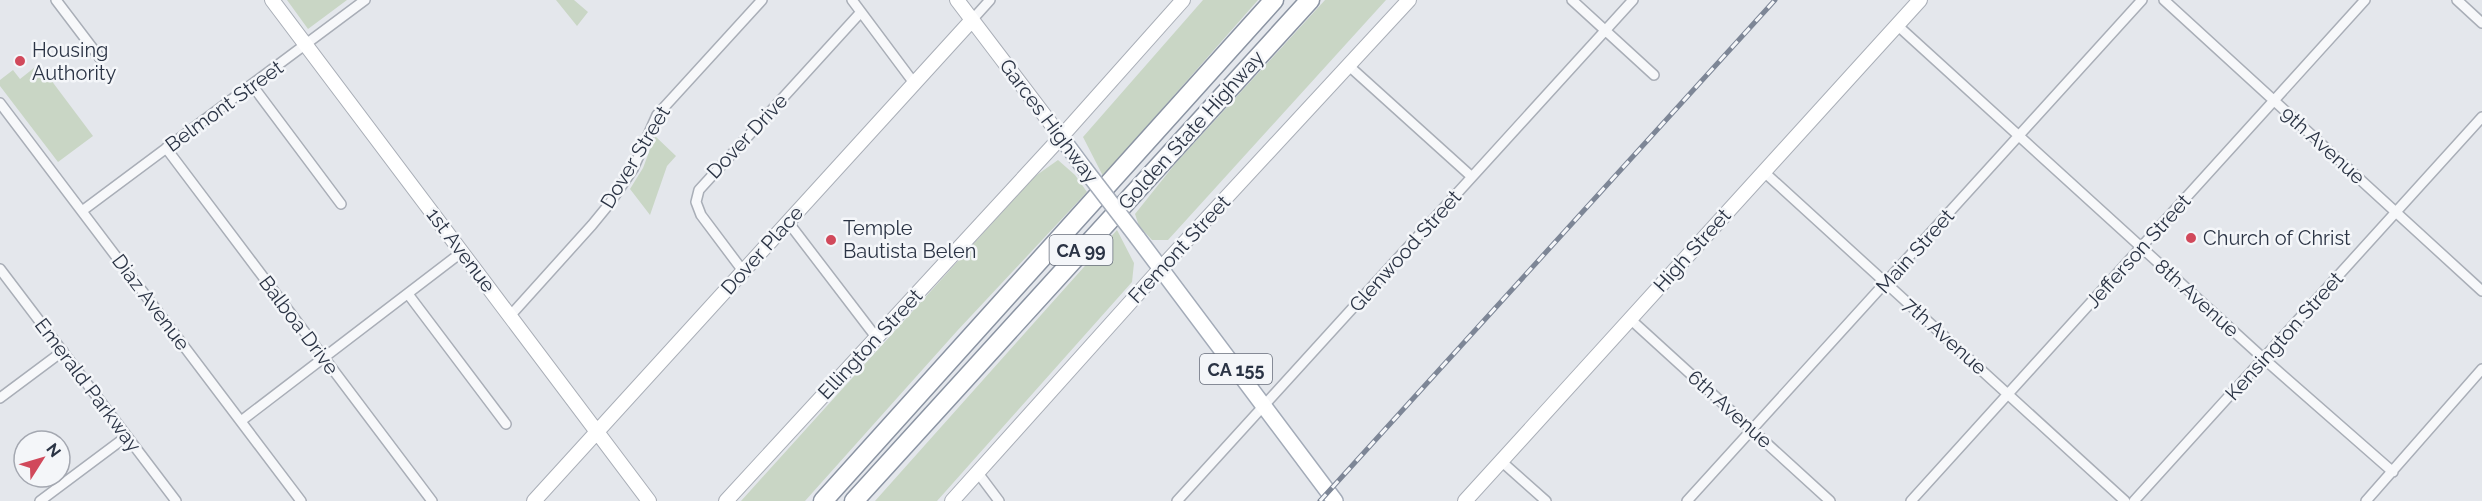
<svg xmlns="http://www.w3.org/2000/svg" width="2482" height="501" font-family="Raleway,sans-serif">
	<style>
		.green { fill: #c9d6c5 }
		.lines { fill: none; stroke-linecap: round; stroke-linejoin: round }
		.street-casing { stroke: #a9aeb7; stroke-width: 12 }
		.secondary-casing { stroke: #a9aeb7; stroke-width: 16 }
		.primary-casing { stroke: #a3abb8; stroke-width: 18 }
		.highway-casing { stroke: #8b94a3; stroke-width: 21 }
		.street { stroke: #f7f8fa; stroke-width: 9 }
		.secondary { stroke: #fff; stroke-width: 14 }
		.primary { stroke: #fff; stroke-width: 15 }
		.highway { stroke: #fff; stroke-width: 18 }
		.rail-casing { stroke: #7d8696; stroke-width: 5 }
		.rail { stroke: #f4f6f9; stroke-width: 3; stroke-dasharray: 9; stroke-linecap: butt }
		.primary-bridge-casing { stroke: #a3abb8; stroke-width: 18; stroke-linecap: butt }
		.primary-bridge { stroke: #fff; stroke-width: 15 }
		.poi-dot { fill: #d1495b; stroke: #f4f6f9; stroke-width: 2 }
		.labels { text-anchor: middle; dominant-baseline: central; stroke-width: 5; stroke-linejoin: round; paint-order: stroke }
		.shield { fill: #f4f6f9; stroke: #676e7b; stroke-width: 1.5 }
		.shield-label { font-size: 18px; font-weight: bold; fill: #2b3445 }
		.poi-label { font-size: 20px; fill: #2b3445; stroke: #f4f6f9; text-anchor: start }
		.street-label { font-size: 20px; fill: #2b3445; stroke: #f4f6f9 }
	</style>
	<rect width="100%" height="100%" fill="#e4e7ec"/>
	<path class="green" d="M287,0H347L308,29Z
		M556,0H574L588,12L577,26Z
		M1203,0H1258L1103,176L1083,137Z
		M1325,0H1386L1168,240H1152L1139,226L1135,214L1175,164Z
		M39,64L93,136L58,162L0,86V80L13,70L20,79Z
		M655,136L676,156L667,166L650,215L630,189L643,168Z
		M1058,160L1075,175L1087,192L957,331L805,501H741L1034,177Z
		M1117,230L1134,263L1132,282L937,501H875Z"/>
	<g class="lines">
		<defs>
			<path id="street" d="M56,0L100,58
				M852,0L914,83
				M1572,0L1654,75
				M2164,0L2482,291
				M2457,0L2482,23
				M972,20L990,0
				M1897,25L2263,358L2393,472
				M1349,66L1472,177
				M252,85L341,204
				M0,103L301,501
				M166,148L432,501
				M1763,171L2125,501
				M82,211L365,0
				M788,222L876,337
				M0,269L176,501
				M743,271L701,215L696,202L699,190L861,12
				M408,294L506,424
				M510,316L592,225L610,203L633,169L657,115L762,0
				M1629,318L1830,501
				M0,398L63,351
				M241,421L462,252
				M1501,461L1546,501
				M978,473L999,501
				M40,501L127,436
				M1177,501L1633,0
				M1687,501L2142,0
				M1911,501L2365,0
				M2134,501L2482,117
				M2366,501L2482,369"/>
			<path id="secondary" d="M272,0L649,501
				M957,0L1061,137
				M534,501L972,20
				M726,501L1061,137L1183,0
				M952,501L1161,268L1409,0
				M1465,501L1920,0"/>
			<path id="primary" d="M1061,137L1084,168
				M1137,237L1335,501"/>
			<path id="highway" d="M823,501L1274,0
				M854,501L1310,0"/>
		</defs>
		<use href="#street" class="street-casing"/>
		<use href="#secondary" class="secondary-casing"/>
		<use href="#primary" class="primary-casing"/>
		<use href="#highway" class="highway-casing"/>
		<use href="#street" class="street"/>
		<use href="#secondary" class="secondary"/>
		<use href="#primary" class="primary"/>
		<use href="#highway" class="highway"/>
		<defs>
			<path id="rail" d="M1320,501L1775,0"/>
		</defs>
		<use href="#rail" class="rail-casing"/>
		<use href="#rail" class="rail"/>
		<defs>
			<path id="primary-bridge" d="M1084,168L1137,237"/>
		</defs>
		<use href="#primary-bridge" class="primary-bridge-casing"/>
		<use href="#primary-bridge" class="primary-bridge"/>
	</g>
	<g class="poi-dot">
		<circle cx="20" cy="61" r="6"/>
		<circle cx="2191" cy="238" r="6"/>
		<circle cx="831" cy="240" r="6"/>
	</g>
	<g class="labels">
		<g class="shield">
			<rect x="1049.5" y="235" width="63" height="30" rx="4.5"/>
			<rect x="1200" y="354" width="72" height="30" rx="4.5"/>
		</g>
		<g class="shield-label">
			<text x="1081" y="250">CA 99</text>
			<text x="1236" y="369">CA 155</text>
		</g>
		<g class="poi-label">
			<text x="32" y="50">Housing<tspan x="32" dy="23">Authority</tspan></text>
			<text x="843" y="228">Temple<tspan x="843" dy="23">Bautista Belen</tspan></text>
			<text x="2203" y="238">Church of Christ</text>
		</g>
		<g class="street-label">
			<text transform="translate(224 106) rotate(-36)">Belmont Street</text>
			<text transform="translate(1049 121) rotate(53)">Garces Highway</text>
			<text transform="translate(1191 130) rotate(-48)">Golden State Highway</text>
			<text transform="translate(747 136) rotate(-47)">Dover Drive</text>
			<text transform="translate(2323 145) rotate(42)">9th Avenue</text>
			<text transform="translate(635 157) rotate(-59)">Dover Street</text>
			<text transform="translate(1179 249) rotate(-47)">Fremont Street</text>
			<text transform="translate(461 250) rotate(53)">1st Avenue</text>
			<text transform="translate(762 250) rotate(-48)">Dover Place</text>
			<text transform="translate(1692 250) rotate(-48)">High Street</text>
			<text transform="translate(1405 251) rotate(-48)">Glenwood Street</text>
			<text transform="translate(1915 251) rotate(-48)">Main Street</text>
			<text transform="translate(2138 251) rotate(-48)">Jefferson Street</text>
			<text transform="translate(2197 298) rotate(42)">8th Avenue</text>
			<text transform="translate(151 302) rotate(53)">Diaz Avenue</text>
			<text transform="translate(299 325) rotate(53)">Balboa Drive</text>
			<text transform="translate(1945 336) rotate(42)">7th Avenue</text>
			<text transform="translate(2284 336) rotate(-48)">Kensington Street</text>
			<text transform="translate(870 344) rotate(-47)">Ellington Street</text>
			<text transform="translate(88 385) rotate(53)">Emerald Parkway</text>
			<text transform="translate(1730 409) rotate(42)">6th Avenue</text>
		</g>
	</g>
	<g transform="translate(42 459) rotate(53)"><circle r="28" fill="#f4f6f9" stroke="#a4a8b1" stroke-width="1.5"/>
	<path d="M0-4.5L10 22L0 15L-10 22Z" fill="#d1495b"/>
	<text y="-9" font-size="16" font-weight="bold" text-anchor="middle" fill="#2b3445">N</text>
	</g>
</svg>
